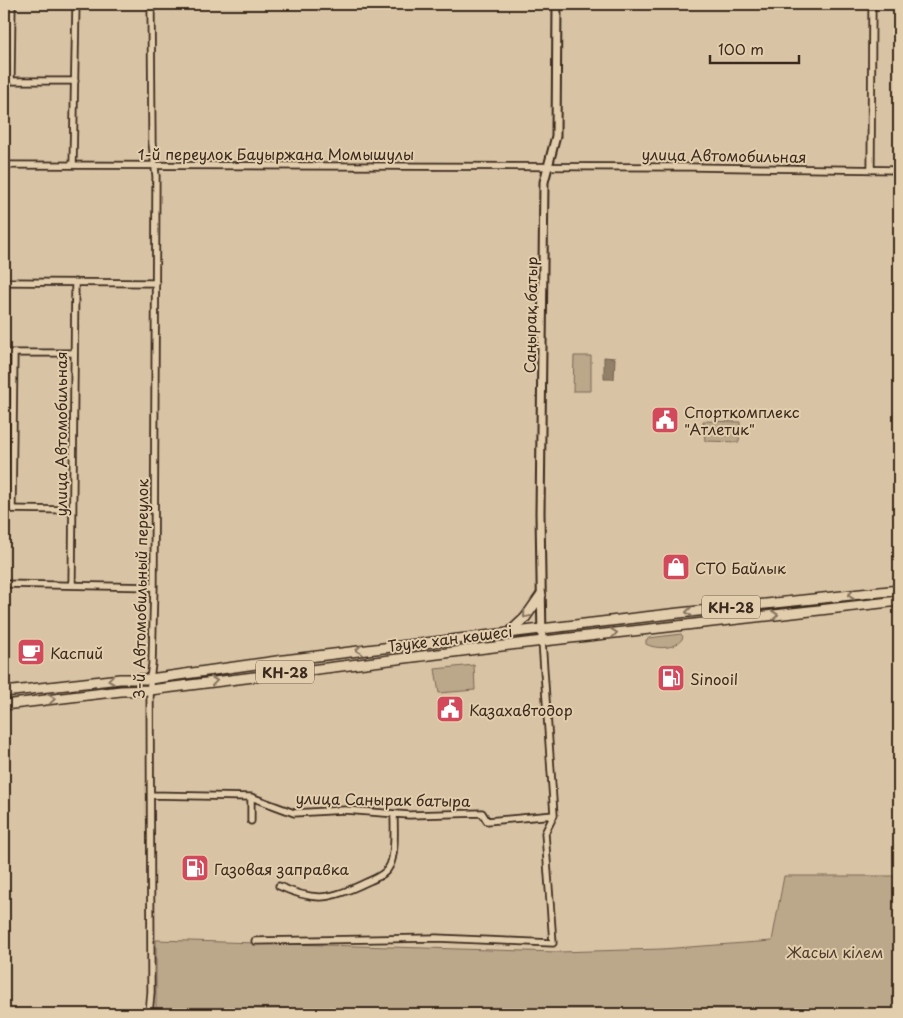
<svg xmlns="http://www.w3.org/2000/svg" width="903" height="1018" font-family="'Playpen Sans',sans-serif">
	<style>
		.green { fill: #bba78a; stroke: #7b6854 }
		.water { fill: #938069; stroke: #705e4b }
		.lines { fill: none; stroke-linecap: round; stroke-linejoin: round }
		.minor-casing { stroke: #3b2a1e; stroke-width: 9 }
		.tertiary-casing { stroke: #3b2a1e; stroke-width: 11 }
		.primary-casing { stroke: #3b2a1e; stroke-width: 12 }
		.minor { stroke: #e2cdac; stroke-width: 5.5 }
		.tertiary { stroke: #e2cdac; stroke-width: 7 }
		.primary { stroke: #e2cdac; stroke-width: 9 }
		.oneway { stroke: #86735e }
		.labels { text-anchor: middle; dominant-baseline: central; stroke-width: 4; stroke-linejoin: round; paint-order: stroke }
		.shield { fill: #e2cdac; stroke: #6d5b49; stroke-width: 1 }
		.shield-label { font-size: 14px; font-weight: bold; fill: #3b2a1e }
		.street-label { font-size: 15px; fill: #3b2a1e; stroke: #e2cdac }
		.poi-label { font-size: 15px; fill: #3b2a1e; stroke: #e2cdac; text-anchor: start }
		.park-label { font-size: 15px; fill: #4e3d2e; stroke: #e2cdac }
	</style>
	<rect width="100%" height="100%" fill="#d8c3a4"/>
	<filter id="ink" filterUnits="userSpaceOnUse"><feTurbulence type="fractalNoise" baseFrequency=".02" numOctaves="2"/><feDisplacementMap in="SourceGraphic" scale="10" xChannelSelector="R" yChannelSelector="G"/><feConvolveMatrix kernelMatrix="1 2 1 2 8 2 1 2 1" color-interpolation-filters="sRGB"/></filter>
	<g filter="url(#ink)">
		<path class="green" d="M574,356H591V391H573Z
			M703,421L740,422L739,442L705,441Z
			M681,634L683,637C678,649 657,650 646,644V640L649,638Z
			M474,665L475,690L439,693L435,669Z
			M784,876H899V1014H156V940L558,952L662,949L772,941Z"/>
		<path class="water" d="M604,357L615,358L614,379H604Z"/>
		<g class="lines">
			<defs>
				<path id="minor" d="M4,81H75
					M11,81L12,4
					M4,165L691,167L899,170
					M73,165L76,4
					M871,170L872,4
					M4,282L156,283
					M4,353H73
					M4,509L72,510
					M12,509L14,354
					M4,584L154,587
					M72,585L75,282
					M151,795L251,797L294,813L345,810L409,815L482,813L487,821L554,815
					M251,821V797
					M279,886C316,903 332,899 367,882C374,879 385,875 389,867C396,856 394,828 394,814
					M255,941L436,938L553,943L545,833L554,815L542,641
					M149,1014L151,992L150,679L152,664L154,587L156,176L152,143L151,4"/>
				<path id="tertiary" d="M542,641L540,513L544,182L556,136L557,4"/>
				<path id="primary" d="M509,633L525,618L541,595
					M4,692L120,679H150L284,660L541,629L679,613L899,590
					M4,705L121,691L150,690L526,643L899,601"/>
			</defs>
			<use href="#minor" class="minor-casing"/>
			<use href="#tertiary" class="tertiary-casing"/>
			<use href="#primary" class="primary-casing"/>
			<use href="#minor" class="minor"/>
			<use href="#tertiary" class="tertiary"/>
			<use href="#primary" class="primary"/>
		</g>
		<defs><path id="oneway-chevron" d="M-2-3.5L2.5 0L-2 3.5" fill="none" stroke-width="1.6" stroke-linecap="round" stroke-linejoin="round" transform="scale(1.25)"/></defs>
		<g class="oneway">
			<use href="#oneway-chevron" transform="translate(851 595) rotate(174)"/>
			<use href="#oneway-chevron" transform="translate(689 612) rotate(174)"/>
			<use href="#oneway-chevron" transform="translate(526 615) rotate(130)"/>
			<use href="#oneway-chevron" transform="translate(775 615) rotate(-7)"/>
			<use href="#oneway-chevron" transform="translate(614 633) rotate(-7)"/>
			<use href="#oneway-chevron" transform="translate(359 650) rotate(173)"/>
			<use href="#oneway-chevron" transform="translate(111 680) rotate(173)"/>
			<use href="#oneway-chevron" transform="translate(214 681) rotate(-7)"/>
			<use href="#oneway-chevron" transform="translate(52 699) rotate(-6)"/>
		</g>
	</g>
	<defs>
		<symbol id="civic-square" viewBox="-11 -11 22 22"><rect x="-9" y="-9" width="18" height="18" rx="4" fill="#d1495b" stroke="#e2cdac"/><path d="M-.6-6.5H3V-4.5H.6V-3L4-1V1h2V6H-6V1h2V-1L-.6-3ZM-1.2 2.5V6h2.4V2.5Z" fill="#fff"/></symbol>
		<symbol id="shop-square" viewBox="-11 -11 22 22"><rect x="-9" y="-9" width="18" height="18" rx="4" fill="#d1495b" stroke="#e2cdac"/><path d="M-5-2.5h2.3a2.7 3.5 0 0 1 5.4 0H5L5.5 6h-11ZM-1.5-2.5h3a1.5 2.3 0 0 0-3 0Z" fill="#fff"/></symbol>
		<symbol id="cafe-square" viewBox="-11 -11 22 22"><rect x="-9" y="-9" width="18" height="18" rx="4" fill="#d1495b" stroke="#e2cdac"/><path d="M-5.5-4.5H6V0H3Q3 3.5 0 3.5H-2.5Q-5.5 3.5-5.5 0ZM3-3.2v2h1.7v-2ZM-6 4.5H4V6H-6Z" fill="#fff"/></symbol>
		<symbol id="fuel-square" viewBox="-11 -11 22 22"><rect x="-9" y="-9" width="18" height="18" rx="4" fill="#d1495b" stroke="#e2cdac"/><path d="M-5.5-6h7V0h2V4h1.3V-2.5L3-4.5l.8-.8L6-3V5H2.5V1h-1V6h-7ZM-4.2-4.7v3.2H.2V-4.7Z" fill="#fff"/></symbol>
	</defs>
	<g fill-rule="evenodd">
		<use href="#civic-square" x="649" y="404" width="32" height="32"/>
		<use href="#shop-square" x="660" y="551" width="32" height="32"/>
		<use href="#cafe-square" x="15" y="636" width="32" height="32"/>
		<use href="#fuel-square" x="655" y="662" width="32" height="32"/>
		<use href="#civic-square" x="434" y="693" width="32" height="32"/>
		<use href="#fuel-square" x="179" y="852" width="32" height="32"/>
	</g>
	<g class="labels">
		<g class="shield">
			<rect x="702" y="595.5" width="58" height="23" rx="4"/>
			<rect x="256" y="660.5" width="58" height="23" rx="4"/>
		</g>
		<g class="shield-label">
			<text x="731" y="607">КН-28</text>
			<text x="285" y="672">КН-28</text>
		</g>
		<g class="street-label">
			<text x="276" y="153">1-й переулок Бауыржана Момышулы</text>
			<text transform="translate(724 155) rotate(1)">улица Автомобильная</text>
			<text transform="translate(530 315) rotate(-89)">Саңырақ батыр</text>
			<text transform="translate(60 434) rotate(-90)">улица Автомобильная</text>
			<text transform="translate(140 589) rotate(-89)">3-й Автомобильный переулок</text>
			<text transform="translate(450 638) rotate(-7)">Тәуке хан көшесі</text>
			<text transform="translate(383 799) rotate(1)">улица Санырак батыра</text>
		</g>
		<g class="poi-label">
			<text x="684" y="411">Спорткомплекс<tspan x="684" dy="17">"Атлетик"</tspan></text>
			<text x="695" y="567">СТО Байлык</text>
			<text x="50" y="652">Каспий</text>
			<text x="690" y="678">Sinooil</text>
			<text x="469" y="709">Казахавтодор</text>
			<text x="214" y="868">Газовая заправка</text>
		</g>
		<g class="park-label">
			<text x="835" y="951">Жасыл кілем</text>
		</g>
	</g>
	<rect width="903" height="1018" fill="none" stroke="#e2cdac" stroke-width="20"/>
	<rect x="10" y="10" width="883" height="998" fill="none" stroke="#3b2a1e" stroke-width="2" filter="url(#ink)"/>
	<path d="M710 55v8h89v-8" fill="none" stroke="#3b2a1e" stroke-width="2.5"/>
	<text x="718" y="55" font-size="15" fill="#3b2a1e" stroke="#e2cdac" stroke-width="4" paint-order="stroke">100 m</text>
</svg>
